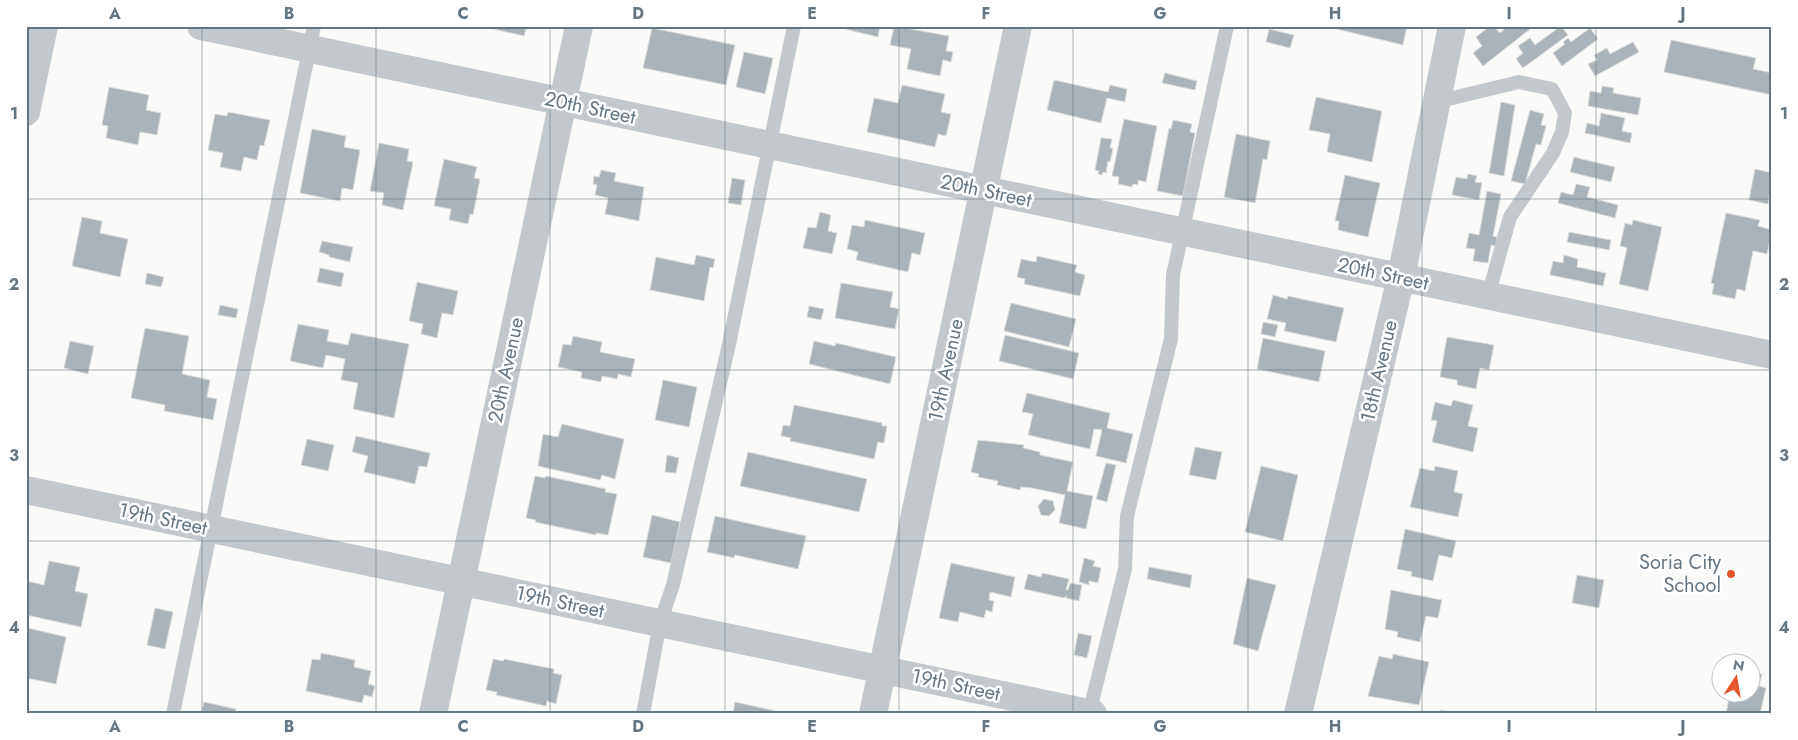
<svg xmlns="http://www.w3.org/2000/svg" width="1798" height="740" font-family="Jost,sans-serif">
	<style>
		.building { fill: #aab3b9; stroke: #dcdcda }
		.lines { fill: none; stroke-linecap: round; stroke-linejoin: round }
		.service { stroke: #c3c8cc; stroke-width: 14 }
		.minor { stroke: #c3c8cc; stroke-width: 28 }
		.tertiary { stroke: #c3c8cc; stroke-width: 28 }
		.grid { fill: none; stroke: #657683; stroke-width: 1; stroke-opacity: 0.55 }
		.poi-dot { fill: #e4572e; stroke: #fff; stroke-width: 2 }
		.labels { text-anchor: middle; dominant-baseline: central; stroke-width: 5; stroke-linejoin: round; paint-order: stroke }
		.street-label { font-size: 20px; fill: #657683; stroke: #fff }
		.poi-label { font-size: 20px; fill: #657683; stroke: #fff; text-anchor: end }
		.neatline { fill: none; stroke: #657683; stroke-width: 2 }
		.grid-label { font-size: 16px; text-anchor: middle; font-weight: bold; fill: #657683 }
	</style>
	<rect width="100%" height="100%" fill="#fafaf8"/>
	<path class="building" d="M480,26H527L524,36Z
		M846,26H880L878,37L845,29Z
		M894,26L949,36L946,51L953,52L951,62L943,60L940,76L907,69L911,49L890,45Z
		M1324,26H1407L1403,45Z
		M1490,26H1494L1500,33L1508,26H1534L1483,66L1473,53L1482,46L1476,37Z
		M1561,26L1568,35L1523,68L1516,59L1523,53L1518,46L1530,38L1535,45Z
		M652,28L735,45L726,85L643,68Z
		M1590,28L1598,39L1562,66L1553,53L1565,44L1563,42L1568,38L1571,42Z
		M1269,29L1294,35L1290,48L1266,42Z
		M1671,40L1756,58L1753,69L1772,73V95L1664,72Z
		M1633,42L1639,52L1595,76L1588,64L1597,60L1594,55L1607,48L1610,54Z
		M744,52L773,58L765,94L736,87Z
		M1165,73L1197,81L1195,90L1162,83Z
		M1054,80L1108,92L1110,85L1127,89L1125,102L1107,98L1101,123L1047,110Z
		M902,85L945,94L941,112L951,114L946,136L938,134L935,147L867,132L874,98L898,103Z
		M1602,86L1614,88L1613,93L1641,98L1638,115L1588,106L1590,91L1601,93Z
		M109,87L149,95L146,110L161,113L157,135L140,132L138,145L106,138L108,126L102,125Z
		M1316,97L1382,111L1372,162L1327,152L1330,134L1309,130Z
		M1501,102L1515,105L1504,176L1489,173Z
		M1530,110L1544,114L1541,125L1546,126L1541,145L1536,144L1525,184L1511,181Z
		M228,112L270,120L264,146L260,145L257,160L244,157L241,171L220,167L223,153L208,150L215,114L227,116Z
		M1601,113L1625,118L1622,131L1632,133L1630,143L1585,133L1587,123L1599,126Z
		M1124,119L1157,126L1146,182L1138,180V185L1133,184L1132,187L1118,184L1119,177L1112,176Z
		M1173,120L1192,124L1190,132L1195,133L1183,196L1157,191L1169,128L1171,129Z
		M312,129L346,136L344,147L360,150L353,190L342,188L340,201L300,193Z
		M1236,134L1270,141L1267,160L1263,159L1255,203L1224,197Z
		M1101,138L1112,139L1110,148H1113L1110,162L1108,161L1106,173L1103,172L1102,175L1098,174L1099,171L1095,170Z
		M379,143L409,149L407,161L413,162L403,210L382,205L384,193L370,191Z
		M1574,157L1615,167L1611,182L1570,172Z
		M444,159L477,167L474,178L480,179L473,215L470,214L468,224L449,220L451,209L434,206Z
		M1755,169L1772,173L1768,204L1749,200Z
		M601,170L616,173L614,181L644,187L639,221L605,214L608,198L595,195L597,185L593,184L594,176L599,177Z
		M1468,174L1477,176L1475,182L1482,183L1479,200L1452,195L1456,177L1467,179Z
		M1345,175L1380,183L1368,237L1338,230L1339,221H1335Z
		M732,178L745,180L741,205L728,203Z
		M1576,184L1590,187L1587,197L1618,205L1615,218L1558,203L1561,192L1573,195Z
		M1487,191L1501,194L1493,236L1497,237L1496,246L1491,245L1488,263L1473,261L1475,249L1466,248L1469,233L1479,235Z
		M820,212L831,215L828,231L837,233L832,254L803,248L808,227L816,228Z
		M1726,213L1760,220L1758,226L1772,230L1767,254L1753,251L1745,291L1737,289L1735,299L1712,294L1714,284L1711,283Z
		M82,217L102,221L100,233L128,239L120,277L72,266Z
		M865,220L925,233L920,255L912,253L908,272L856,260L858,252L847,249L852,225L864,227Z
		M1633,220L1662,227L1648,291L1619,284L1627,248L1620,246L1625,223L1632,225Z
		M1569,232L1611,240L1609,250L1567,242Z
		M322,241L353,247L350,262L329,257V255L319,252Z
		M696,255L715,259L713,268L710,267L704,301L650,290L656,257L694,265Z
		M1564,255L1578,259L1577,267L1606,273L1603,286L1550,275L1553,261L1563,263Z
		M1037,256L1077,265L1075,272L1085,275L1080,296L1024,284L1025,279L1017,277L1021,259L1036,262Z
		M320,268L344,273L341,287L317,282Z
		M147,273L164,277L161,287L145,284Z
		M417,282L458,291L453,315L442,313L437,338L421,334L423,324L409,321Z
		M841,283L893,292L890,307L899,309L895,329L835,318Z
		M1273,295L1287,299L1288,296L1344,308L1336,342L1284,331L1286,323L1267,319Z
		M1011,303L1076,319L1069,347L1004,331Z
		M220,305L238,309L236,318L218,315Z
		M809,306L824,309L821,320L807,317Z
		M1263,322L1278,325L1275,337L1261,334Z
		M298,324L329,330L327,341L348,345L351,333L409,344L394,418L353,409L358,383L341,380L345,359L326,355L323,368L290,361Z
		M145,328L189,336L182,374L210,380L207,397L217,399L213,420L164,411L165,405L131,398Z
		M1005,335L1079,353L1073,379L999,361Z
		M573,336L602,342L600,352L635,359L631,377L618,374L617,379L602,376L601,382L581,378L582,372L558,367L563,344L571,345Z
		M1447,337L1494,345L1489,370L1480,368L1476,389L1457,385V380L1440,377Z
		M1263,338L1325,351L1319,382L1257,369Z
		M70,341L94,346L88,374L64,368Z
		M814,341L835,346L836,343L896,357L890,384L809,364Z
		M663,380L697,387L689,427L655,420Z
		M1027,393L1110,413L1107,428L1133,434L1126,463L1096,456L1102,430L1094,429L1090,449L1028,435L1033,414L1022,412Z
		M1453,400L1473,405L1468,426L1478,428L1473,452L1432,442L1437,421L1431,420L1435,402L1451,406Z
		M794,405L882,423V426H887L884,443L878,442L874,459L790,441L791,438L781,436L783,425L790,426Z
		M562,424L624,439L615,479L602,475L600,480L538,466L543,434L558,437Z
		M356,436L430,453L427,467L419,466L415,484L364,472L368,456L352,452Z
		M307,439L334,445L328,471L301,465Z
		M978,440L1024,445L1023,448L1040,452V455L1073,462L1067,491L1093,496L1086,529L1059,523L1065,495L1032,488L1021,487L1020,490L997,485L998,481L978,477L979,474L971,472Z
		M1195,447L1222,452L1216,480L1189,475Z
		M748,452L867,479L859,512L740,486Z
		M667,455L679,458L676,473L665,472Z
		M1106,463L1116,465L1107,502L1096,499Z
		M1261,466L1298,475L1283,541L1245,532Z
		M1435,466L1458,471L1454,492L1463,494L1458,517L1410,507L1420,468L1434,471Z
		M535,476L545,478L546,476L606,489L605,492L617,494L608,535L596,533V535L535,522L536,520L526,518Z
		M1044,499L1053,501L1055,510L1049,516L1041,515L1038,506Z
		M652,515L680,522L671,563L643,557Z
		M715,516L806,536L798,569L735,555L734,558L707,552Z
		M1405,529L1456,541L1452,558L1439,555L1433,581L1411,576L1412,572L1397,569Z
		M1084,558L1095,561L1093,566L1101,568L1098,583L1089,581V585L1079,582Z
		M49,561L80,567L75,591L88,594L81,627L26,615V581L44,585Z
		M951,563L1015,577L1011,597L990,592L989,600L994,601L992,612L986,610L984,618L960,612L958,622L939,618Z
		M1149,567L1192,575L1190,588L1147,579Z
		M1042,573L1069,579L1066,590H1068L1070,583L1082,585L1079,601L1066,598L1067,596L1064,598L1024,589L1028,574L1041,577Z
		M1577,575L1604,580L1599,608L1572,603Z
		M1247,578L1276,585L1258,651L1233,644Z
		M1391,590L1442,600L1438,618L1426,616L1420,642L1397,637L1398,632L1385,629Z
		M155,608L173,612L165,649L147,645Z
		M28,628L66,637L56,684L26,678Z
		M1078,633L1092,636L1087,658L1074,655Z
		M321,653L355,660L354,667L371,671L368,684L375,686L372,697L364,695L362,703L306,691L312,659L320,660Z
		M1393,654L1429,662L1419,705L1368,696L1379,656L1392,659Z
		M493,659L503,661L504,659L554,669L553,673L562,675L556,704L547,701L546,706L496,695L497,692L486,690Z
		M1750,672L1762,674L1759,686L1766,688L1760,714H1726L1730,692H1750Z
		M204,702L236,709L234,714H201Z
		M735,702L790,714H733Z
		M1440,710L1456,713V714H1439Z"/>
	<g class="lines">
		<path class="service" d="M1436,102L1519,82L1552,89L1565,113L1562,132L1553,153L1510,217L1488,296
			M173,714L314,26
			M643,714L660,623L673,585L728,349L794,26
			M1089,714L1125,569L1127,516L1171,339L1173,275L1227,26"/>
		<path class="minor" d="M201,26L1772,355
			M26,112L44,26
			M26,490L1093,714
			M873,714L1018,26
			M1298,714L1401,277L1452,26"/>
		<path class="tertiary" d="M433,714L579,26"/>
	</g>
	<path class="grid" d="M202,26V714M376,26V714M550,26V714M725,26V714M899,26V714M1073,26V714M1248,26V714M1422,26V714M1596,26V714M26,199H1772M26,370H1772M26,541H1772"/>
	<circle class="poi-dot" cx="1731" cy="574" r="5"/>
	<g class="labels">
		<g class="street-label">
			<text transform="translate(590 108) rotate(12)">20th Street</text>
			<text transform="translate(986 191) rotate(12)">20th Street</text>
			<text transform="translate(1383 274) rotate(12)">20th Street</text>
			<text transform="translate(506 370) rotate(-78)">20th Avenue</text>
			<text transform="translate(946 370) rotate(-78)">19th Avenue</text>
			<text transform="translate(1379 371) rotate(-77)">18th Avenue</text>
			<text transform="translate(163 519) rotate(12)">19th Street</text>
			<text transform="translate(560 602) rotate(12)">19th Street</text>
			<text transform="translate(956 685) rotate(12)">19th Street</text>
		</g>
		<g class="poi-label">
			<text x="1721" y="562">Soria City<tspan x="1721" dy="23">School</tspan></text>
		</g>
	</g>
	<rect width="1798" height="740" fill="none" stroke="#ffffff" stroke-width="55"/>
	<g transform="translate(1736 678) rotate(12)"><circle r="24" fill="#ffffff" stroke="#c1c8cd"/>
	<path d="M0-4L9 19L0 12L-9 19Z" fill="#e4572e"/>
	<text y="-8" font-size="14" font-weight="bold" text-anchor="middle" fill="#657683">N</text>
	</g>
	<rect x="28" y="28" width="1742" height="684" class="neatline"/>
	<g class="grid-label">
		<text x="115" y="19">A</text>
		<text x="289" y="19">B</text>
		<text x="463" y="19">C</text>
		<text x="638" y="19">D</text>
		<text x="812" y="19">E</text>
		<text x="986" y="19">F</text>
		<text x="1160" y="19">G</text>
		<text x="1335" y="19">H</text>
		<text x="1509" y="19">I</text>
		<text x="1683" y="19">J</text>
		<text x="14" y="119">1</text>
		<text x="1784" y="119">1</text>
		<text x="14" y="290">2</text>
		<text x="1784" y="290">2</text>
		<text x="14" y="461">3</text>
		<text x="1784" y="461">3</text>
		<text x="14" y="633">4</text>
		<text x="1784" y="633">4</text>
		<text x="115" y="732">A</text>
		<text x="289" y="732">B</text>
		<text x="463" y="732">C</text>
		<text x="638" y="732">D</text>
		<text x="812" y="732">E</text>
		<text x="986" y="732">F</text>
		<text x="1160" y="732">G</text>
		<text x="1335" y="732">H</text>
		<text x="1509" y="732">I</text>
		<text x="1683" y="732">J</text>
	</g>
</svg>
